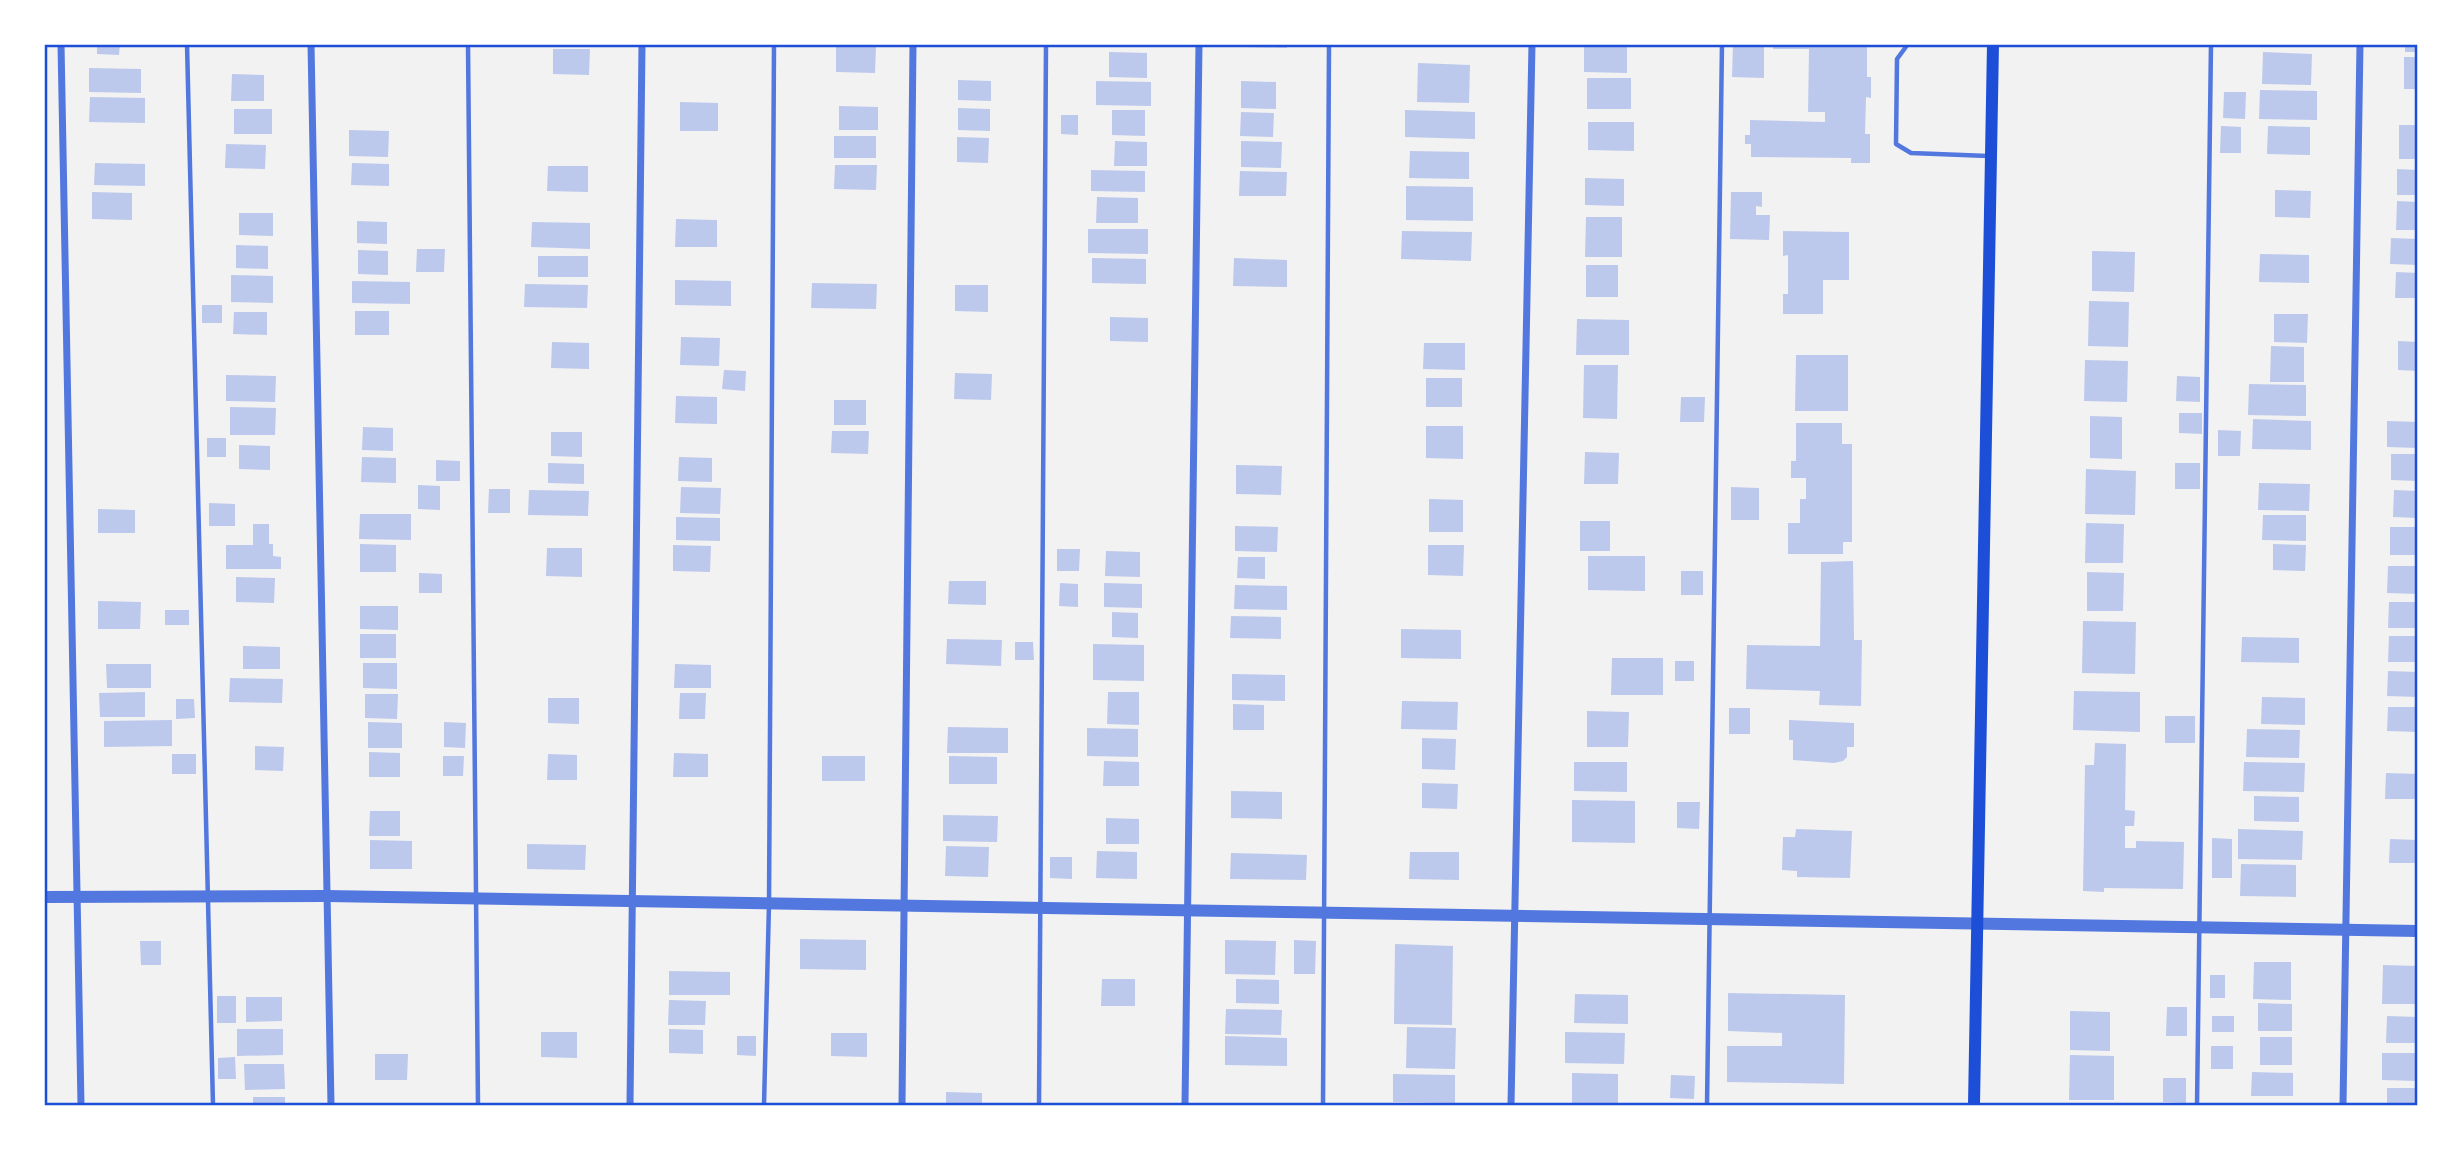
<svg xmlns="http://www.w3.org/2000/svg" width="2462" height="1149" font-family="Barlow,sans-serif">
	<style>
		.building { fill: #bdc9ec }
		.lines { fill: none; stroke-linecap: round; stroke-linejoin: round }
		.service { stroke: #5277de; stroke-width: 4.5 }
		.minor { stroke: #5277de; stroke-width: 7 }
		.tertiary { stroke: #5277de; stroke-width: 12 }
		.secondary { stroke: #1d4ed8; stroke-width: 12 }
		.neatline { fill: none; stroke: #1d4ed8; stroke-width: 2.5 }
	</style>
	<rect width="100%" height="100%" fill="#f2f2f2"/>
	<path class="building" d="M97,44H120L119,55L97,54Z
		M1242,44H1287V48L1242,47Z
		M1584,44H1627V73L1584,72Z
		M1733,44H1764V78L1732,77Z
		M1773,44H1867V77H1871V98L1866,97L1865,134H1870V163H1851V158L1751,157V144H1745V135H1750V120L1825,122V112H1808L1809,49H1773Z
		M2405,44H2418V52H2405Z
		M836,47H876L875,73L836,72Z
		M553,49H590L589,75L553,74Z
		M1109,52L1147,53V78L1109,77Z
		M2263,52L2312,54L2311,85L2262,84Z
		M2404,57H2418V89H2404Z
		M1418,63L1470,65L1469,103L1417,102Z
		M89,68L141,69V93L89,92Z
		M232,74L264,75V101H231Z
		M1587,78H1631V109H1587Z
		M958,80L991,81V101L958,100Z
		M1096,81L1151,82V106L1096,105Z
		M1241,81L1276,82V109L1241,108Z
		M2260,90L2317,91V120L2259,119Z
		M2224,92H2246L2245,119L2223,118Z
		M90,97L145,98V123L89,122Z
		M680,102L718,103V131H680Z
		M839,106L878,107V130H839Z
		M958,108L990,109V131L958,130Z
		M234,109H272V134H234Z
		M1112,110H1145V136L1112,135Z
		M1405,110L1475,112V139L1405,137Z
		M1241,112L1274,113L1273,137L1240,136Z
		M1061,115H1078V135L1061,134Z
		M1588,122H1634V151L1588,150Z
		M2399,125H2418V159H2399Z
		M2221,126L2241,127V153H2220Z
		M2268,126L2310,127V155L2267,154Z
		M349,130L389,131L388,157L349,156Z
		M834,136H876V158H834Z
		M957,137L989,138L988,163L957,162Z
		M1115,141L1147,142V166H1114Z
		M1241,141L1282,142L1281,168L1241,167Z
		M226,144L266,145L265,169L225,168Z
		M1410,151L1469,152V179L1409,178Z
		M95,163L145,164V186L94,185Z
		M352,163L389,164V186L351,185Z
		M835,165H877L876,190L834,189Z
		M548,166H588V192L547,191Z
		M2397,169L2418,170V195H2397Z
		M1091,170L1145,171V192L1091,191Z
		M1240,171L1287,172L1286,196H1239Z
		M1585,178L1624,179V206L1585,205Z
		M1406,186L1473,187V221L1406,220Z
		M2275,190L2311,191L2310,218L2275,217Z
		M92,192L132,193V220L92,219Z
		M1731,192H1762V207L1756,206V215H1770L1769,240L1730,239Z
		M1097,197L1138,198V223H1096Z
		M2397,201L2418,202V230H2396Z
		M239,213H273V236L239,235Z
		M1586,217H1622V257H1585Z
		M676,219L717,220V247H675Z
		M357,221L387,222V244L357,243Z
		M532,222L590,223V249L531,247Z
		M1088,229H1148V254L1088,253Z
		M1402,231L1472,232L1471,261L1401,259Z
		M1783,231L1849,232V280H1823V314H1783V294H1788V255L1783,256Z
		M2391,238L2418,239V265L2390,264Z
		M236,245L268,246V269L236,268Z
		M417,249H445L444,272H416Z
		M358,250L388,251V275L358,274Z
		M2092,251L2135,252L2134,292L2092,291Z
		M2260,254L2309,255V283L2259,282Z
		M538,256H588V277H538Z
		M1092,258L1146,259V284L1092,283Z
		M1234,258L1287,260V287L1233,286Z
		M1586,265H1618V297H1586Z
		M2396,272L2418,273V298H2395Z
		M231,275L273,276V303L231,302Z
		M675,280L731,281V306L675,305Z
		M352,281L410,282V304L352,303Z
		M812,283L877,284L876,309L811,308Z
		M525,284L588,285L587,308L524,307Z
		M955,285H988V312L955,311Z
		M2089,301L2129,302L2128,347L2088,346Z
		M202,305H222V323H202Z
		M355,311H389V335H355Z
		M234,312H267V335L233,334Z
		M2274,314H2308L2307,343L2274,342Z
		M1110,317L1148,318V342L1110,341Z
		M1577,319L1629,320V355H1576Z
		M681,337L720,338L719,366L680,365Z
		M2398,341L2418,342V371L2398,370Z
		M552,342L589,343V369L551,368Z
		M1424,343H1465V370L1423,369Z
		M2271,346L2304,347V382H2270Z
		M1796,355H1848V411H1795Z
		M2085,360L2128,361L2127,402L2084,401Z
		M1584,365H1618L1617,419L1583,418Z
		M724,370L746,371L745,391L722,389Z
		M955,373L992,374L991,400L954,399Z
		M226,375L276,376L275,402L226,401Z
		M2177,376L2200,377V402L2176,401Z
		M1426,378H1462V407H1426Z
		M2249,384L2306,385V416L2248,415Z
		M676,396L717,397V424L675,423Z
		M1681,397H1705L1704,422H1680Z
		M834,400H866V425H834Z
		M230,407L276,408L275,435H230Z
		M2179,413H2202V434L2179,433Z
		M2090,416L2122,417V459L2090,458Z
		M2253,419L2311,421V450L2252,449Z
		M2387,421L2418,422V448L2387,447Z
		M1796,423H1842V444H1852V542H1843V554H1788V523H1800V499H1806V478H1791V461H1796Z
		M1426,426H1463V459L1426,458Z
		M363,427L393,428V451L362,450Z
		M2218,430L2241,431L2240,456H2218Z
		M832,431H869L868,454L831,453Z
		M551,432H582V457L551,456Z
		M207,438H226V457H207Z
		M239,445L270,446V470L239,469Z
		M1585,452L1619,453L1618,484H1584Z
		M2391,454H2418V481L2391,480Z
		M362,457L396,458V483L361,482Z
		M679,457L712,458V482L678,481Z
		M436,460L460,461V481H436Z
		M548,463L584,464V484L548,483Z
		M2175,463H2200V489H2175Z
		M1236,465L1282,466L1281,495L1236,494Z
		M2086,469L2136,471L2135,515L2085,514Z
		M2259,483L2310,484L2309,511L2258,510Z
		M418,485L440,486V510L418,509Z
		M681,487L721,488L720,514L680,513Z
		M1731,487L1759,488V520H1731Z
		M489,489H510V513H488Z
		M529,490L589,491L588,516L528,515Z
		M2394,490L2418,491V518L2393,517Z
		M1429,499L1463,500V532H1429Z
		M209,503L235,504V526H209Z
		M98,509L135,510V533H98Z
		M360,514H411V540L359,539Z
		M2263,515H2306V541L2262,540Z
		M676,517L720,518V541L676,540Z
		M1580,521H1610V551H1580Z
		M2086,523L2124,524L2123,563H2085Z
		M253,524H269V544H273V556L281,557V569H226V545H253Z
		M1235,526L1278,527L1277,552L1235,551Z
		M2390,527H2418V555H2390Z
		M360,544L396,545V572H360Z
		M2273,544L2306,545L2305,571L2273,570Z
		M673,545L711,546L710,572L673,571Z
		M1428,545H1464L1463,576L1428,575Z
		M547,548H582V577L546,576Z
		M1057,549H1080L1079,571H1057Z
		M1106,551L1140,552V577L1105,576Z
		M1588,556H1645V591L1588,590Z
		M1238,557H1265V579L1237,578Z
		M1853,561L1854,640H1862L1861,706L1819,705L1820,691L1746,689L1747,645L1820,646L1821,562Z
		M2388,566H2418V594L2387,593Z
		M1681,571H1703V595H1681Z
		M2087,572L2124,573L2123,611H2087Z
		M419,573L442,574V593H419Z
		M236,577L275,578L274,603L236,602Z
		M949,581H986V605L948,604Z
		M1060,583L1078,584V607L1059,606Z
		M1104,583L1142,584V608L1104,607Z
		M1235,585L1287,586V610L1234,609Z
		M98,601L141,602L140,629H98Z
		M2389,602H2418V628H2388Z
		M360,606H398V630L360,629Z
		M165,610H189V625H165Z
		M1112,612L1138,613V638L1112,637Z
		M1231,616L1281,617V639L1230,638Z
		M2083,621L2136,622L2135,674L2082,673Z
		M1401,629L1461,630V659L1401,658Z
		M360,634H396V658H360Z
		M2389,636H2418V662H2388Z
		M2242,637L2299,638V663L2241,662Z
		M947,639L1002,640L1001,666L946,664Z
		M1015,642H1033L1034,660H1015Z
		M1093,644L1144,645V681L1093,680Z
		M243,646L280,647V669H243Z
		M1612,658H1663V695H1611Z
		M1675,661H1694V681H1675Z
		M363,663H397V689L363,688Z
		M106,664H151V688H107Z
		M675,664L711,665V688H674Z
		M2388,671L2418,672V697L2387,696Z
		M1232,674L1285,675V701L1232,700Z
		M230,678L283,679L282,703L229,702Z
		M2074,691L2140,692V732L2073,730Z
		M145,692V717H100L99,693Z
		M1108,692H1139V725L1107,724Z
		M680,693H706L705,719H679Z
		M365,694H398L397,719L365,718Z
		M2262,697L2305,698V725L2261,724Z
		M548,698H579V724L548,723Z
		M176,699H194L195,718L176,719Z
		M1402,701L1458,702L1457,730L1401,729Z
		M1233,704L1264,705V730H1233Z
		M2388,707H2418V732L2387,731Z
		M1729,708H1750V734H1729Z
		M1587,711L1629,712L1628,747H1587Z
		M2165,716H2195V743H2165Z
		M172,720V746L104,747V721Z
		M1789,720L1854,723V747H1847V757L1843,761L1834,763L1793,760V740H1789Z
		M368,722L402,723V748H368Z
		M444,722L466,723L465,748L444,747Z
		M948,727L1008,728V753H947Z
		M1087,728L1138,729V757L1087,756Z
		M2247,729L2300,730L2299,758L2246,757Z
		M1422,738L1456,739L1455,770L1422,769Z
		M2095,743L2126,744L2125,810L2135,811L2134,826H2125V848H2136V841L2184,842L2183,889L2104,888V892L2083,891L2085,765H2094Z
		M255,746L284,747L283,771L255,770Z
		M369,752L400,753V777H369Z
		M674,753L708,754V777H673Z
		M172,754H196V774H172Z
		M548,754L577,755V780H547Z
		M443,756H464L463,776H443Z
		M822,756H865V781H822Z
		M949,756L997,757V784H949Z
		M1104,761L1139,762V786H1103Z
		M1574,762H1627V792L1574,791Z
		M2244,762L2305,763L2304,792L2243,791Z
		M2386,773L2418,774V799H2385Z
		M1422,783L1458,784L1457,809L1422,808Z
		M1231,791L1282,792V819L1231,818Z
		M2254,796L2299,797V822L2254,821Z
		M1572,800L1635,801V843L1572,842Z
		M1677,802H1700L1699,829L1677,828Z
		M370,811H400V836H369Z
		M943,815L998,816L997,842L943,841Z
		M1106,818L1139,819V844H1106Z
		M1796,829L1852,831L1850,878L1797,877V871L1782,870L1783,837H1795Z
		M2238,829L2303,831L2302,860L2238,859Z
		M2212,838L2232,839V878H2212Z
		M2390,839L2418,840V863H2389Z
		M370,840L412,841V869H370Z
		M527,844L586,845L585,870L527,869Z
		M946,846L989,847L988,877L945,876Z
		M1097,851L1137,852V879L1096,878Z
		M1410,852H1459V880L1409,879Z
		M1231,853L1307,855L1306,880L1230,879Z
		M1050,857H1072V879L1050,878Z
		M2241,864L2296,865V897L2240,896Z
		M800,939L866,940V970L800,969Z
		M1225,940L1276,941L1275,975L1225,974Z
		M1294,940L1316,941L1315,974H1294Z
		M140,941H161V965H141Z
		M1395,944L1453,946L1452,1025L1394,1024Z
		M2254,962H2291V1000L2253,999Z
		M2383,965L2418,966V1004H2382Z
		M669,971L730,972V995H669Z
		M2210,975H2225V998H2210Z
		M1102,979H1135V1006H1101Z
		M1236,979L1279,980V1004L1236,1003Z
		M1728,993L1845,995L1844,1084L1727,1082V1046H1782V1033L1728,1031Z
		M1575,994L1628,995V1024L1574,1023Z
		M217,996H236V1023H217Z
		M246,997H282V1021L246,1022Z
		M669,1000L706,1001L705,1025H668Z
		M2258,1003L2292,1004V1031H2258Z
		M2167,1007H2187V1036H2166Z
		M1226,1009L1282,1010L1281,1035L1225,1034Z
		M2070,1011L2110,1012V1051L2070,1050Z
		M2212,1016H2234V1032H2212Z
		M2387,1016L2418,1017V1043H2386Z
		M1407,1027L1456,1028L1455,1069L1406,1068Z
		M237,1029H283V1055L237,1056Z
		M669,1029L703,1030V1054L669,1053Z
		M541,1032H577V1058L541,1057Z
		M1565,1032L1625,1033L1624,1064L1565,1063Z
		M831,1033H867V1057L831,1056Z
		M737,1036H756V1056L737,1055Z
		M1225,1036L1287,1038V1066L1225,1065Z
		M2260,1037H2292V1065H2260Z
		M2211,1046H2233V1069H2211Z
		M2382,1053H2418V1081L2382,1080Z
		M375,1054H408L407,1080H375Z
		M2070,1055L2114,1056V1100H2069Z
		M235,1057L236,1079H218V1058Z
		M244,1064H284L285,1089L245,1090Z
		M2252,1072L2293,1073V1096H2251Z
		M1572,1073L1618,1074V1105H1572Z
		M1393,1074L1455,1075V1103L1393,1102Z
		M1671,1075L1695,1076L1694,1099L1670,1098Z
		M2163,1078H2186V1103L2163,1102Z
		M2387,1088H2418V1105H2387Z
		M946,1092L982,1093V1105H946Z
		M253,1097H285V1105H253Z"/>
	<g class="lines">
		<path class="service" d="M187,44L213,1105
			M468,44L478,1105
			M1908,44L1897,59L1896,144L1911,153L1988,156
			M764,1105L769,904L774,44
			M1039,1105L1046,44
			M1323,1105L1329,44
			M1707,1105L1722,44
			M2197,1105L2211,44"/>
		<path class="minor" d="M61,44L81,1105
			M311,44L331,1105
			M630,1105L642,44
			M902,1105L913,44
			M1185,1105L1199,44
			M1511,1105L1532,44
			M2343,1105L2360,44"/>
		<path class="tertiary" d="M44,897L326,896L2418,931"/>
		<path class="secondary" d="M1974,1105L1993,44"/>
	</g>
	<rect width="2462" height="1149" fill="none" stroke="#ffffff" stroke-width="91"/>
	<rect x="46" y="46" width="2370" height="1058" class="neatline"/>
</svg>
